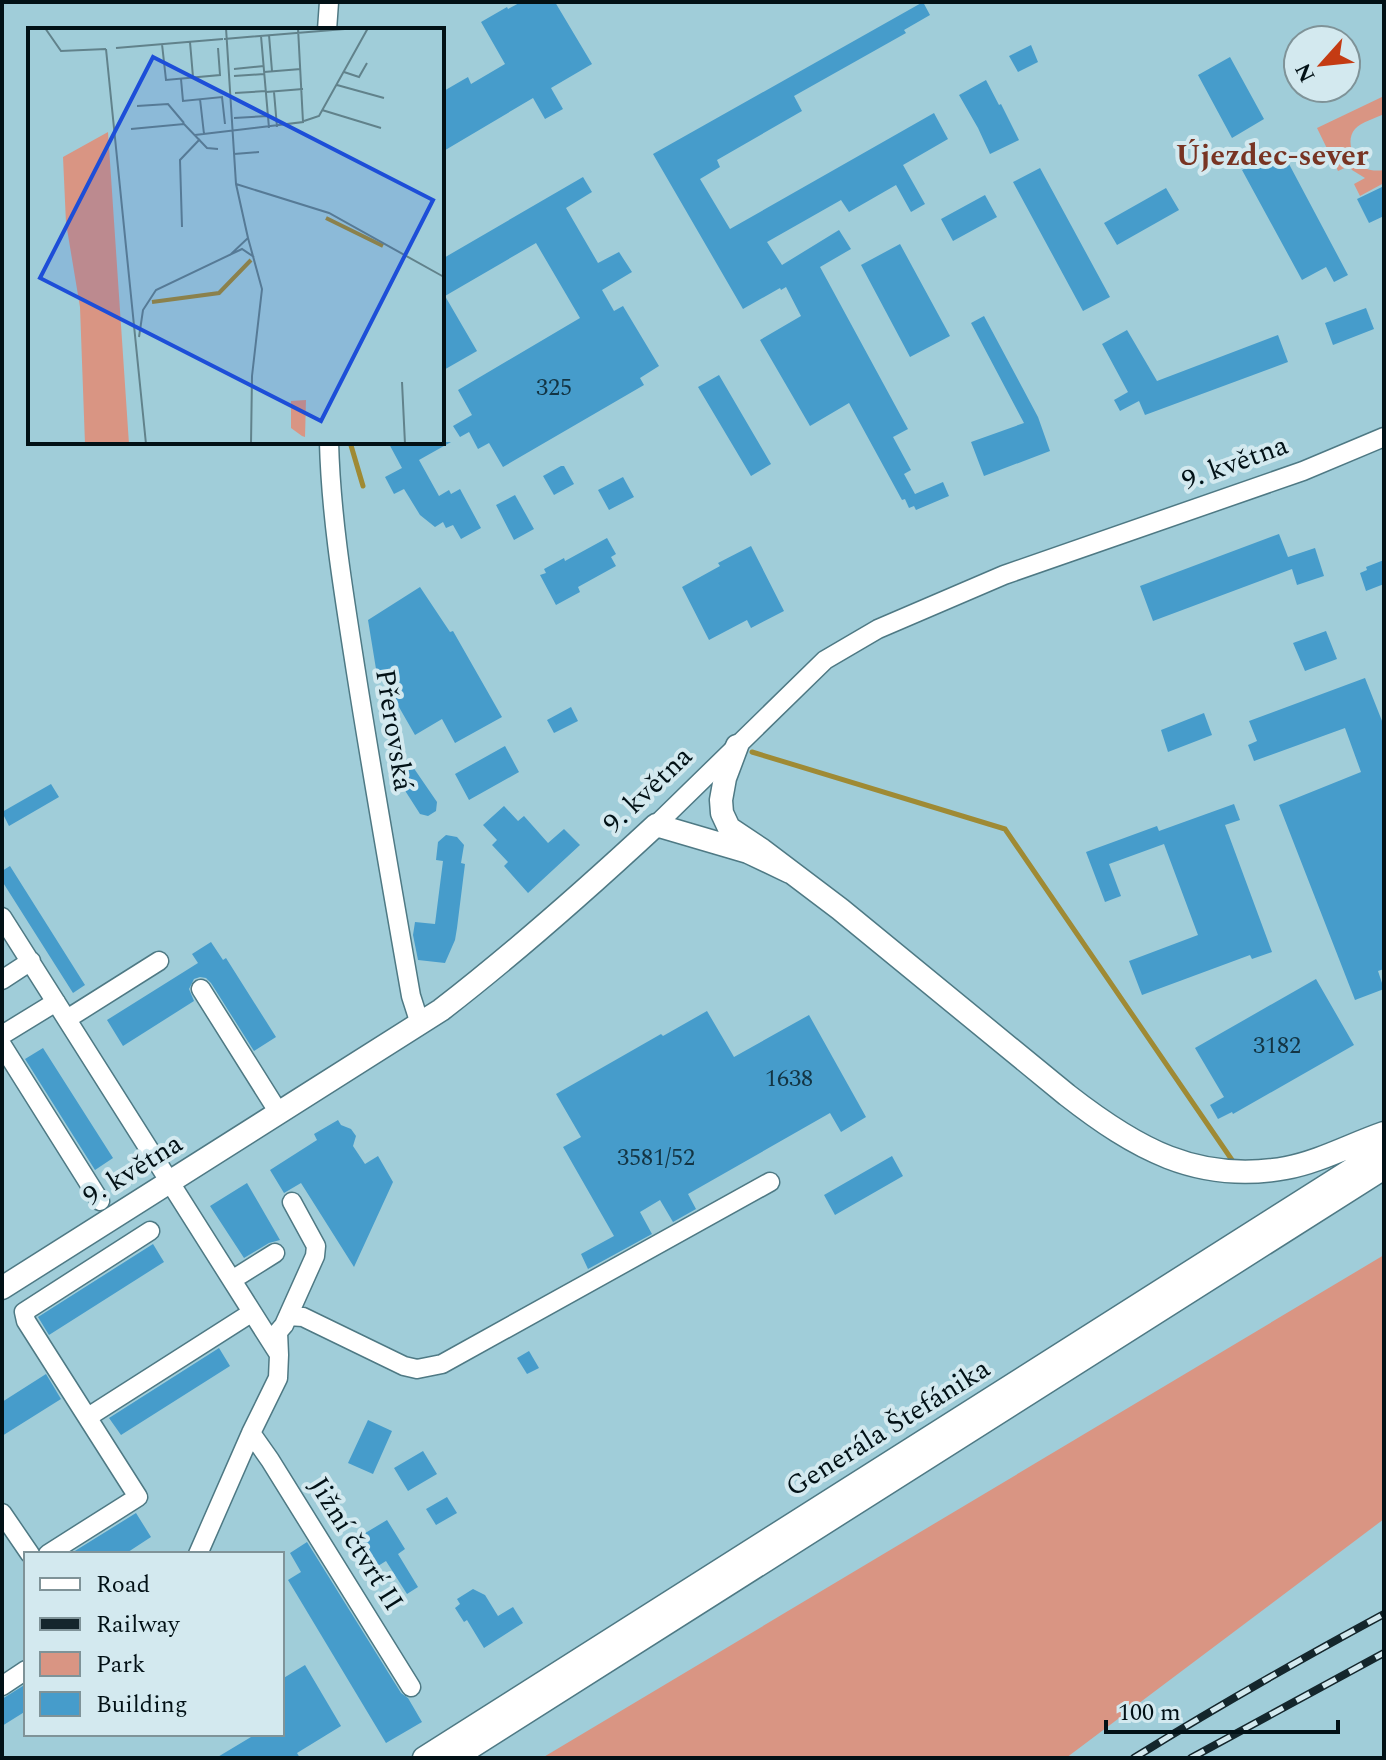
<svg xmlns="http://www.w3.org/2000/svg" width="1386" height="1760" font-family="Spectral,serif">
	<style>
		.green { fill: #d99583 }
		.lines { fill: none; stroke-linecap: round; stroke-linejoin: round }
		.stream { stroke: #9f8a34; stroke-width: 5 }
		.building { fill: #469ccb }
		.minor-casing { stroke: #4e7984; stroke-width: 21 }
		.major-casing { stroke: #4e7984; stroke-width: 25 }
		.minor { stroke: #fff; stroke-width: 18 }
		.major { stroke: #fff; stroke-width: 22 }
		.rail-casing { stroke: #14262c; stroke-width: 8 }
		.rail { stroke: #d3e9ef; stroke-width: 5; stroke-dasharray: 15; stroke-linecap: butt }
		.labels { text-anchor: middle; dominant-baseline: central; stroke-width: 8; stroke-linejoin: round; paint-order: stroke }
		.number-label { font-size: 24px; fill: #133443 }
		.street-label { font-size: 28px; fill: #021116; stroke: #d3e9ef }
		.neighbourhood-label { font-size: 30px; font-weight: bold; fill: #783423; stroke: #d3e9ef }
		.inset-river { fill: none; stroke: #9f8a34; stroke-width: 4 }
		.inset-road { fill: none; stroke: #61828b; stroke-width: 2 }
		.view { fill: #1d4ed8; fill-opacity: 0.15; stroke: #1d4ed8; stroke-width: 4 }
		.inset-edge { fill: none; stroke: #021116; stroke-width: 4 }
	</style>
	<rect width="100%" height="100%" fill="#a0cdd9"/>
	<path class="green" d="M1384,96V114C1376,118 1361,122 1355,129C1345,140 1353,161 1365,168C1371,171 1377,171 1384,170V183L1360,196L1354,184L1365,178L1352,170L1349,166L1338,171L1317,128Z
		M1384,1255V1519L1066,1758H542Z"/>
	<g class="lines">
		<path class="stream" d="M350,442L363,486
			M752,752L1005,829L1232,1160"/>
	</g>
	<path class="building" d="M521,2H555L592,64L551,88L563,109L545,119L533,98L442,152V92L468,77L471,84L505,64L481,22L507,7L508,9Z
		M923,2L930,15L904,30L906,33L794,96L802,111L717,160L720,167L700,179L730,229L934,113L948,139L903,165L925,204L911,212L896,185L849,212L841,200L767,242L782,265L839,230L851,249L820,267L908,429L893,437L911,470L904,474L915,494L943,482L949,496L916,510L914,506L909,508L905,499L902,500L849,403L810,426L760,340L801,316L786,287L781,290L780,288L743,309L653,154Z
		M1031,45L1038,62L1018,72L1009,56Z
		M1230,57L1264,119L1232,138L1198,75Z
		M986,80L999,105L1001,104L1019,140L990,154L978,128L959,95Z
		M1281,149L1348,275L1334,282L1326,267L1302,280L1242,170Z
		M1040,168L1110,297L1083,311L1013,182Z
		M583,177L592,192L566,208L598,263L619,252L632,272L602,290L614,311L623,306L659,366L640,378L644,385L503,467L489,443L478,449L469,432L460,437L453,426L472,415L458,390L580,318L536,243L445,296L477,351L442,371V259Z
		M1384,186V216L1369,223L1357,199Z
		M1166,188L1179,210L1117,245L1104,223Z
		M985,195L997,217L953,241L941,219Z
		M900,244L950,336L910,357L861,265Z
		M1366,308L1374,329L1333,345L1325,323Z
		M984,316L1038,417L1050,451L984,476L971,442L1024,423L971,323Z
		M1127,330L1157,381L1278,335L1288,362L1145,415L1139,401L1120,411L1114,400L1128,392L1102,344Z
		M719,375L771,464L751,476L698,387Z
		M388,442H451L419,460L439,496L449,490L451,494L460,489L481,528L461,539L453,525L446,528L443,522L435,527L420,515L404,489L394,494L385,477L402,468Z
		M561,466H564L574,484L554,495L543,476Z
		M623,477L634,497L609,510L598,490Z
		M515,495L534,529L514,540L496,505Z
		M1279,534L1288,557L1315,548L1324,576L1297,585L1292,569L1153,621L1140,586Z
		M607,538L616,554L611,557L616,566L578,587L580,592L556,605L540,575L546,573L544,569L564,558L565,561Z
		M751,546L784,611L751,628L747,620L709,640L682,587L720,566L718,563Z
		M1384,560V584L1366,591L1360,573L1367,570L1366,567Z
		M420,587L450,632L453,631L502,717L455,743L442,719L415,735L380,674L377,675L368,620Z
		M1326,631L1337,659L1305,671L1293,643Z
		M1365,678L1384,726V969L1378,971L1384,989L1355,1000L1279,805L1361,772L1345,728L1254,761L1248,745L1257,741L1249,721Z
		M571,707L578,721L554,733L547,720Z
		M1204,713L1212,735L1168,752L1161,730Z
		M505,746L519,772L469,800L455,774Z
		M413,767L437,802L436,811L428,816L420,814L397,778Z
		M51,784L59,797L9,826L2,812Z
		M1234,804L1240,820L1225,825L1272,952L1252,959L1250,955L1142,995L1129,961L1198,935L1164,844L1109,864L1121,896L1105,902L1086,852L1157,826L1159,831Z
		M504,806L518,821L524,816L548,843L564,829L580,845L528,893L504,866L508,862L492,845L497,840L483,825Z
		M446,835L457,837L464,845L461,863L465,864L457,928L455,940L445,963L418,960L413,935L415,922L435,924L443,861L436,860L438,842Z
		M10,866L85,985L73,993L2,881V871Z
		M211,942L223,960L226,958L276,1037L254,1051L211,983L206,978L200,977L194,979L189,989L194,1001L123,1046L107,1020L198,963L192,954Z
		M1316,979L1354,1045L1233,1114L1232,1112L1218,1119L1210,1105L1224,1097L1195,1048Z
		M707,1011L734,1057L809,1015L866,1117L841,1132L830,1113L688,1194L696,1209L673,1222L660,1200L640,1212L652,1234L588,1269L581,1254L614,1236L563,1147L581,1137L556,1094L661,1034L663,1036Z
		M43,1048L113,1158L95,1170L25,1059Z
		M338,1120L341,1125L351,1129L356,1136L353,1146L365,1164L378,1156L393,1182L354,1267L301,1183L284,1193L270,1170L317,1140L314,1134Z
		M892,1156L903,1176L835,1215L824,1195Z
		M247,1183L280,1240L269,1243L244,1258L210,1206Z
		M153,1244L164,1262L49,1335L38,1317Z
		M219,1348L230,1366L121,1435L109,1418Z
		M529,1351L539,1368L527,1374L517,1358Z
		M46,1374L61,1399L2,1436V1402Z
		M368,1420L392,1431L373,1474L348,1463Z
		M423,1451L437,1474L408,1491L394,1468Z
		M447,1497L457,1513L436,1525L426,1509Z
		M136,1513L151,1537L125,1554H70Z
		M387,1520L405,1549L398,1554L418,1587L407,1594L386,1561L370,1571L352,1541Z
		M307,1542L401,1693L408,1698L422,1722L386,1743L288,1580L301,1572L290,1553Z
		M473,1589L485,1595L498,1616L513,1607L523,1623L484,1648L467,1620L464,1622L455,1608L460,1604L457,1599Z
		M305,1665L341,1726L297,1753L300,1758H216L256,1734H282V1679Z
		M26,1684V1711L2,1726V1699Z"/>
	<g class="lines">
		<defs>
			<path id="minor" d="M327,30L329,2
				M329,442C331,519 344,595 356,672C373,780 392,888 411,996L420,1024
				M656,825L825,660L878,629L1004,575L1303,471L1384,437
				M2,917L278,1353
				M2,980L31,961
				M201,989L279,1113
				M67,1019L159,961
				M2,1035L56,1002
				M2,1045L100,1201
				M292,1202L316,1246L315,1256L284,1325L278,1332L279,1355L278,1378L251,1433L270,1460L411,1687
				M232,1280L275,1253
				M288,1316L303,1317L404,1366L417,1369L442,1364L770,1182
				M88,1417L251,1313
				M2,1513L30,1554
				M48,1554L138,1497L26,1321L24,1312L150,1231
				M198,1554L251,1433
				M2,1686L26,1670"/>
			<path id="major" d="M737,746L725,778L721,800L722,813L729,828L762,850L840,909L1067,1095C1135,1148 1197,1184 1286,1168C1319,1162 1352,1144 1384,1133
				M2,1288L441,1010C516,952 587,889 656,825L748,852L790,872
				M424,1758L1384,1149
				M454,1758L1384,1168"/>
		</defs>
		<use href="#minor" class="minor-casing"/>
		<use href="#major" class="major-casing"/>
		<use href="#minor" class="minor"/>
		<use href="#major" class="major"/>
		<defs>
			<path id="rail" d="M1134,1758C1216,1707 1299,1660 1384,1614
				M1191,1758L1384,1653"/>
		</defs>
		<use href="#rail" class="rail-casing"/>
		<use href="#rail" class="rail"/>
	</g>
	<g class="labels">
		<g class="number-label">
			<text x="554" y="388">325</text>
			<text x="1277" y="1046">3182</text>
			<text x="789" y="1079">1638</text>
			<text x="656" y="1158">3581/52</text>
		</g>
		<g class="street-label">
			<text transform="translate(1235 463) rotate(-20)">9. května</text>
			<text transform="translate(394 730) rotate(81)">Přerovská</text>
			<text transform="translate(648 790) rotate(-44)">9. května</text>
			<text transform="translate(133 1170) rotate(-32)">9. května</text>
			<text transform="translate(888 1428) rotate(-32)">Generála Štefánika</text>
			<text transform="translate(356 1544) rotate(58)">Jižní čtvrť II</text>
		</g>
		<g class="neighbourhood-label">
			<text x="1272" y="156">Újezdec-sever</text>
		</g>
	</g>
	<g transform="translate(28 28)">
		<rect width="416" height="416" fill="#a0cdd9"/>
		<path d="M80,104L101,416H57L52,279L38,195L35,129ZM278,372L277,409L274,408L263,400V373Z" fill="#d99583"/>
		<path class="inset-river" d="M298,190L355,218M124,274L191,265L223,232"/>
		<path class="inset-road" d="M17,0L33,23L78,21M198,0L208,156L220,210L202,227M241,7L244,43M233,8L241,100M196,11L329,0M162,14L165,49M134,16L138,52L192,47L190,20M88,20L195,11M78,21L118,416M206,41L236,38M236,44L273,41M316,44L331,49L339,35M206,48L236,46M153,51L155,73L194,69L197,96M309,57L356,70M238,64L275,61M246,64L249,99M207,65L238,63M172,71L176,106M109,78L140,76L156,95M294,82L353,100M206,90L240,88M276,93L291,88L340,0M103,101L156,96L179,120L190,121M167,107L275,94L270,0M206,126L231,124M208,156L301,185L416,249M154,199L152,132L172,111M220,210L234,261L224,348L223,416M111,309L115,282L128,262L214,221L226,229M374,354L377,416"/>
		<path class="view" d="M125,29L405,172L293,393L12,250Z"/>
		<rect width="416" height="416" class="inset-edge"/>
	</g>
	<rect width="1386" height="1760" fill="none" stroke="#021116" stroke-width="8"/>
	<rect x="24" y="1552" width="260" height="184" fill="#d3e9ef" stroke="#7f9398" stroke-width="2"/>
	<rect x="40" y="1578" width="40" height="12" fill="#ffffff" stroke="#7f9398" stroke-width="2"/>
	<text x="96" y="1592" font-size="24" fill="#021116">Road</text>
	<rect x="40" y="1618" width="40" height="12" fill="#14262c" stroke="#7f9398" stroke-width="2"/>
	<text x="96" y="1632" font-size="24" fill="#021116">Railway</text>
	<rect x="40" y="1652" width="40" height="24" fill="#d99583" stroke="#7f9398" stroke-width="2"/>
	<text x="96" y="1672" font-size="24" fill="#021116">Park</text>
	<rect x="40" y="1692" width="40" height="24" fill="#469ccb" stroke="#7f9398" stroke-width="2"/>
	<text x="96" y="1712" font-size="24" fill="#021116">Building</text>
	<g transform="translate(1322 64) rotate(243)"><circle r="38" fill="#d3e9ef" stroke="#7f9398" stroke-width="2"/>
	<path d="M0-6L14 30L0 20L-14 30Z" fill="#c43b13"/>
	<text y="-12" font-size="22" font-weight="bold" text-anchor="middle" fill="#021116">N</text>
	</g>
	<path d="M1106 1720v12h232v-12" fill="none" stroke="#021116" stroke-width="4"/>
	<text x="1118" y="1720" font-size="24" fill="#021116" stroke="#d3e9ef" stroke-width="6" paint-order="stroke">100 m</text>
</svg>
